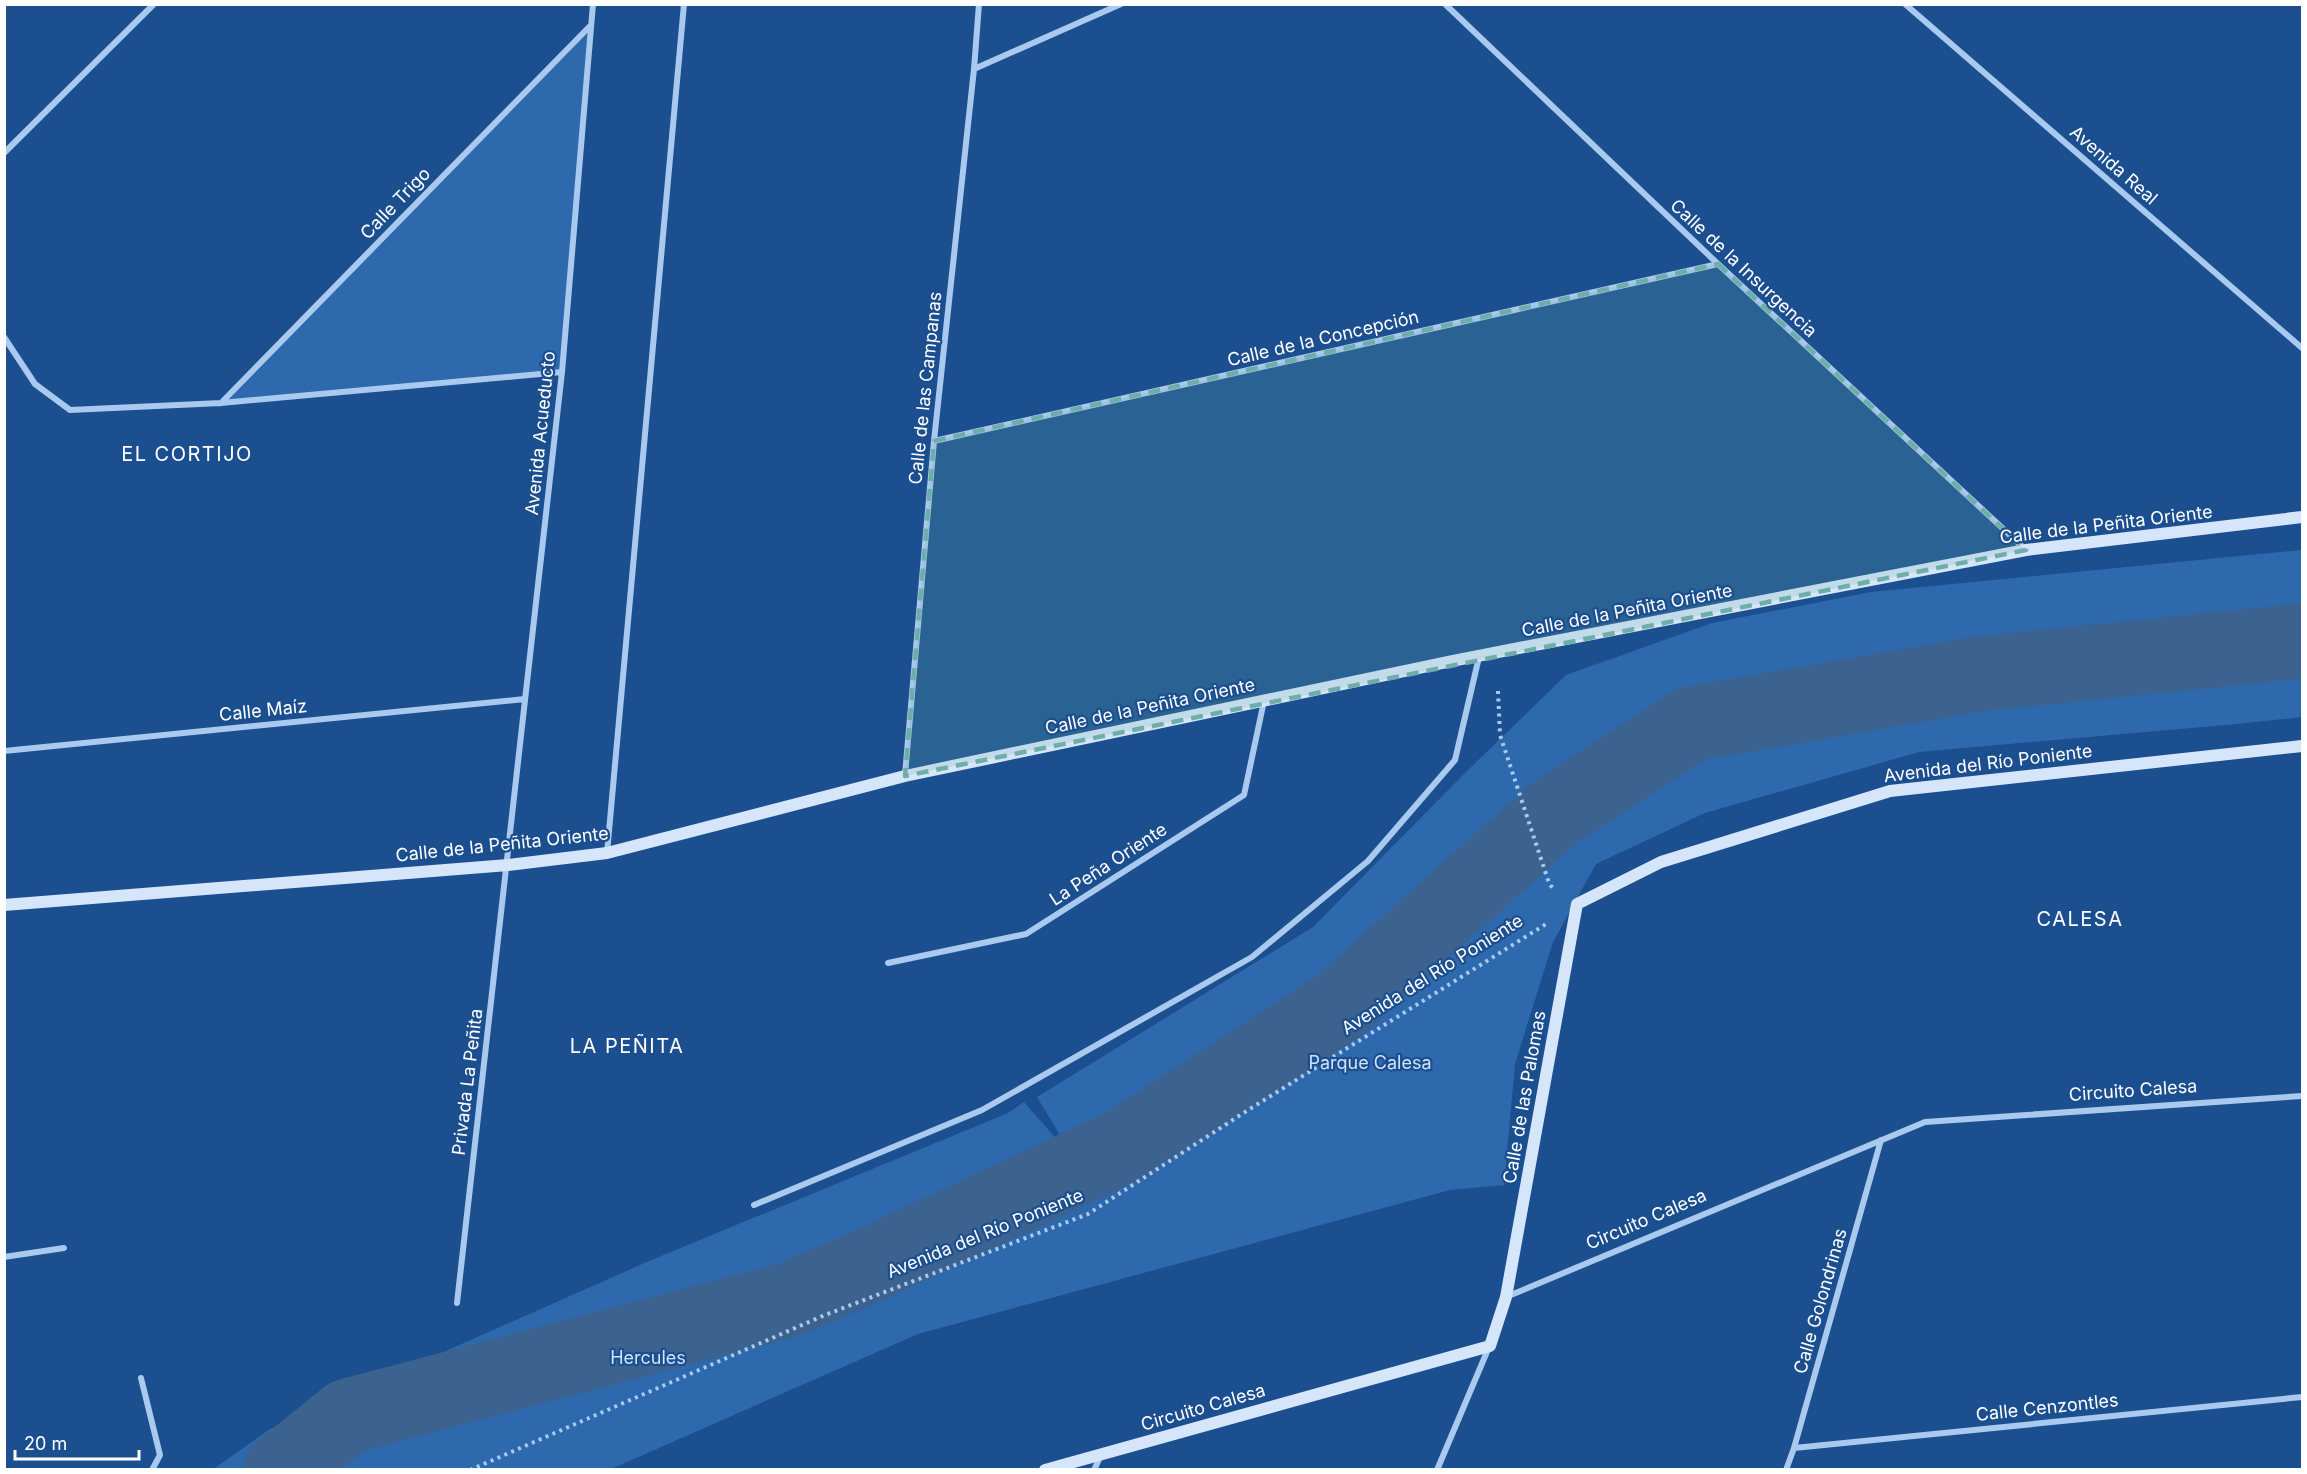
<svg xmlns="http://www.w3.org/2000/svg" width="2307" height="1474" font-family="Inter,sans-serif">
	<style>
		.green { fill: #2e69ad }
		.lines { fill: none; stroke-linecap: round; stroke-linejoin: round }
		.river { stroke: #3c6290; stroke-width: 75 }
		.path { stroke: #a9c9ee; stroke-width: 4; stroke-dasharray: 3 4.5; stroke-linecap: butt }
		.minor { stroke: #a9c9ee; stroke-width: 6 }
		.secondary { stroke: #d6e6fa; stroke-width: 12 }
		.marked { fill: #6fada8; fill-opacity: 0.2; stroke: #6fada8; stroke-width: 4.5; stroke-dasharray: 12 8; stroke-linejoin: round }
		.labels { text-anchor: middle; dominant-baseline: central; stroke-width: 4.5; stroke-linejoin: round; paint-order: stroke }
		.street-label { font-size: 18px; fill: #fff; stroke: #1b4f8f }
		.park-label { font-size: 18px; fill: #cfe3fa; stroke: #1b4f8f }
		.neighbourhood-label { font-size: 20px; letter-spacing: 1.5px; fill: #fff; stroke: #1b4f8f }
	</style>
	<rect width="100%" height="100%" fill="#1b4f8f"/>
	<path class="green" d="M591,25L562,372L221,403Z
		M2302,550V717L2237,724L1919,752L1705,813L1596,864L1553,942L1515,1064L1504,1185L1450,1190L918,1334L611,1469L212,1470L270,1429L649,1261L1008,1113L1024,1102L1075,1160L1037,1097L1313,927L1466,772L1566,675L1712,623L1871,592Z"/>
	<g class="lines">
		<path class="river" d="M281,1470L348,1416L788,1300L861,1269L1123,1146L1339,1006L1554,813L1691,724L1978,674L2302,641"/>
		<path class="path" d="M1498,691L1500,735L1549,883L1554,890
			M470,1470L825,1315L1088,1214L1245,1112L1546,924"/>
		<path class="minor" d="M1445,4L1718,264L2026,550
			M1905,4L2302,348
			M974,69L1121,4
			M4,153L154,4
			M4,337L35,384L70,410L221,403L562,372
			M221,403L591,25
			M934,441L1718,264
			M4,751L525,699
			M905,775L934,441L974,69L979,4
			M607,853L684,4
			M888,963L1026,934L1244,795L1264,701
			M754,1205L982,1110L1252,957L1368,861L1455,760L1479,657
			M4,1257L64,1248
			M1506,1297L1925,1122L2302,1096
			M457,1303L562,372L593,4
			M141,1378L160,1455L152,1470
			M1794,1448L2302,1397
			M1094,1470L1101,1455
			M1437,1470L1489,1347
			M1786,1470L1794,1448L1881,1140"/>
		<path class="secondary" d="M4,905L508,865L607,853L905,776L1452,661L2026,550L2302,517
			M1045,1470L1490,1346L1506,1297L1577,904L1661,862L1890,791L2302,746"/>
	</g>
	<path class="marked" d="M1718,264L2026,550L905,776L934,441Z"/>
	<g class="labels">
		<g class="street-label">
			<text transform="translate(2114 165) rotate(41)">Avenida Real</text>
			<text transform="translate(395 203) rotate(-46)">Calle Trigo</text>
			<text transform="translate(1744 268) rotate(43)">Calle de la Insurgencia</text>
			<text transform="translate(1323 338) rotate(-13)">Calle de la Concepción</text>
			<text transform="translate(925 388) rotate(-84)">Calle de las Campanas</text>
			<text transform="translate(540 433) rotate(-84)">Avenida Acueducto</text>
			<text transform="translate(2106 524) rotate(-7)">Calle de la Peñita Oriente</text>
			<text transform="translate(1627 610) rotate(-11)">Calle de la Peñita Oriente</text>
			<text transform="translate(1150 706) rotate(-12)">Calle de la Peñita Oriente</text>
			<text transform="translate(263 710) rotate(-6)">Calle Maíz</text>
			<text transform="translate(1988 763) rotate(-7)">Avenida del Río Poniente</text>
			<text transform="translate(502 844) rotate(-6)">Calle de la Peñita Oriente</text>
			<text transform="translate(1108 864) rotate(-33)">La Peña Oriente</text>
			<text transform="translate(1432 974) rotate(-32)">Avenida del Río Poniente</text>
			<text transform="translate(467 1082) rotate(-83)">Privada La Peñita</text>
			<text transform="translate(2133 1090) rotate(-4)">Circuito Calesa</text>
			<text transform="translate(1524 1097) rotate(-80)">Calle de las Palomas</text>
			<text transform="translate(1646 1219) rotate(-23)">Circuito Calesa</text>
			<text transform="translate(985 1233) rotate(-22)">Avenida del Río Poniente</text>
			<text transform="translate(1820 1301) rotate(-74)">Calle Golondrinas</text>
			<text transform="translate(1203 1407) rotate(-16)">Circuito Calesa</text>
			<text transform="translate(2047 1407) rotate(-6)">Calle Cenzontles</text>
		</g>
		<g class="park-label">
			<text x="1370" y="1062">Parque Calesa</text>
			<text x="648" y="1357">Hercules</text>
		</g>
		<g class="neighbourhood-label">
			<text x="187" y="454">EL CORTIJO</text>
			<text x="2080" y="919">CALESA</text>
			<text x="627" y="1046">LA PEÑITA</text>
		</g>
	</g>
	<rect width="2307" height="1474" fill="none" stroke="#ffffff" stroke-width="12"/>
	<path d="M15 1450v9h124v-9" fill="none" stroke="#ffffff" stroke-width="3"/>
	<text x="24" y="1450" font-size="18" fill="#ffffff" stroke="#1b4f8f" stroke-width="4.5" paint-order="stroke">20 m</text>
</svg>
